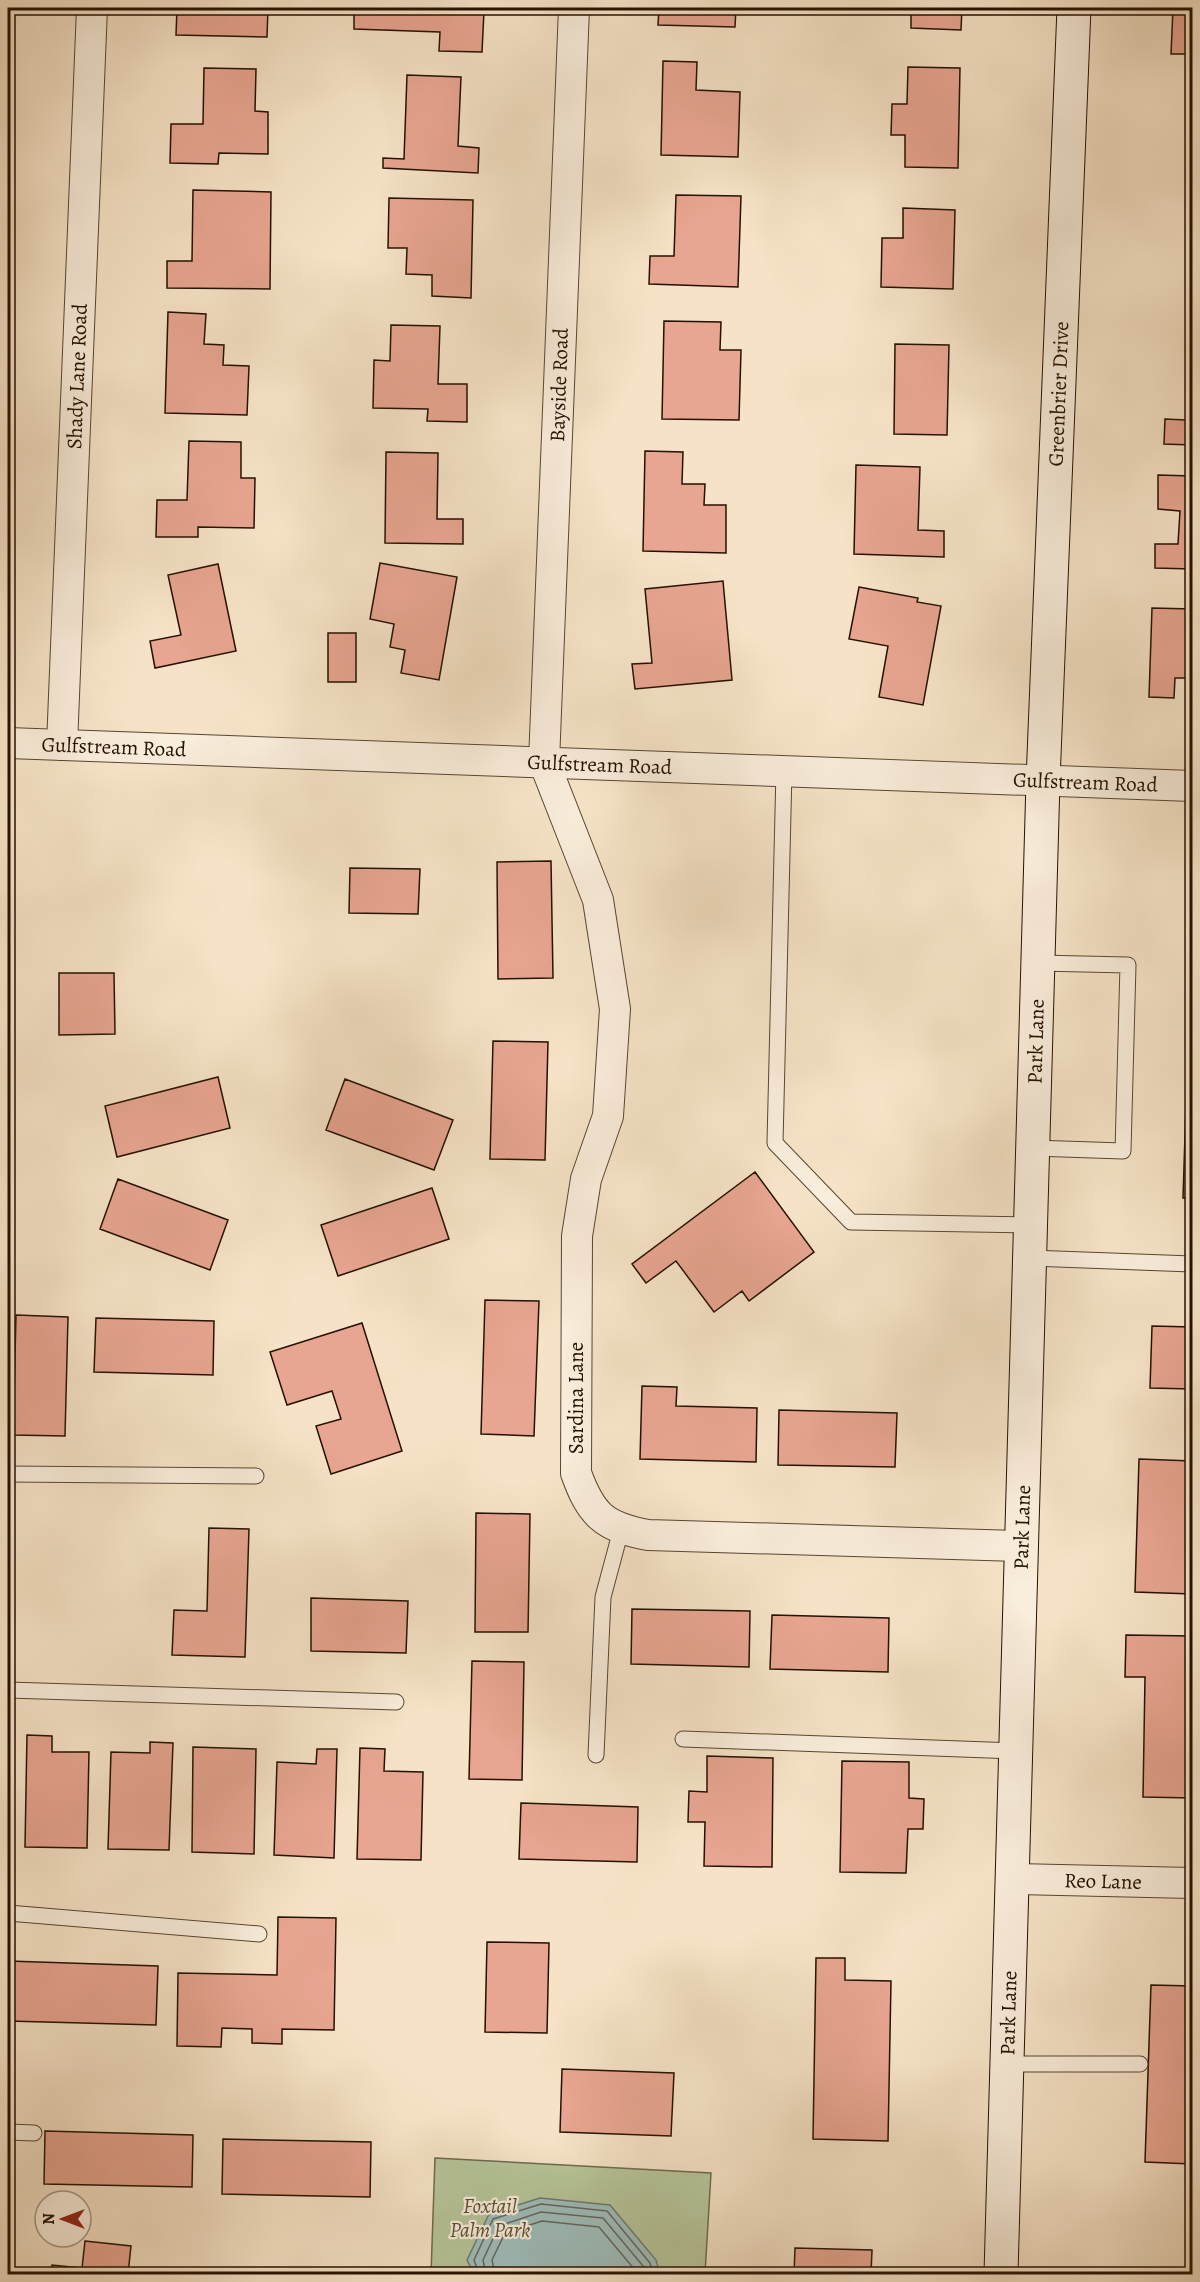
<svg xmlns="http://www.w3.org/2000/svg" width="1200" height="2282" font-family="Alegreya,serif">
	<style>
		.green { fill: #b6c59a; stroke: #6d6b4d; stroke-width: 1.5 }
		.water { fill: #9ebdbb; stroke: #6d7870; stroke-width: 1.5 }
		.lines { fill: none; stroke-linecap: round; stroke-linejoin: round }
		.shore { stroke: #61675e; stroke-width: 1.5 }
		.building { fill: #e8a591; stroke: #241100; stroke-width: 1.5 }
		.lane-casing { stroke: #584632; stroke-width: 17 }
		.street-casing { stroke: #584632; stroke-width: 32 }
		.secondary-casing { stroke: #241100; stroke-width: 35 }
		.lane { stroke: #f9eddb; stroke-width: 15 }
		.street { stroke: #f9eddb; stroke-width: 30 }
		.secondary { stroke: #f9eddb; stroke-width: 33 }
		.labels { text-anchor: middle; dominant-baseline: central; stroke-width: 4.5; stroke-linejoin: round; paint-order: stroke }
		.street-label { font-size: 21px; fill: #241100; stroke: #f9eddb }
		.park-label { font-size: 21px; font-style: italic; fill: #575036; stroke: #f9eddb }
	</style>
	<rect width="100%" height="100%" fill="#f6e3c7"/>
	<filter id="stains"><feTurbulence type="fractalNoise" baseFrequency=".00333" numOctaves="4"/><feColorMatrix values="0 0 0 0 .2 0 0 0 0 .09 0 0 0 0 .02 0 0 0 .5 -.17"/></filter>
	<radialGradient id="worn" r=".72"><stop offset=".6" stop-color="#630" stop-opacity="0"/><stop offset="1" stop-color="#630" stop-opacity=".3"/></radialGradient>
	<path class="green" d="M435,2158L711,2173L705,2274H431Z"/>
	<path class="water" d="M540,2198L610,2205L656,2260L660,2274H474L467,2260L489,2214Z"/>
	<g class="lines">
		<path class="shore" d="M479,2274L474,2260L493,2219L541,2204L607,2211L650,2263L653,2274
			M486,2274L483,2260L499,2226L541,2212L603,2218L643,2266L646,2274
			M495,2274L492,2260L505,2233L542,2221L599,2227L635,2270L636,2274"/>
	</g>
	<path class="building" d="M177,8H268L267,37L176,35Z
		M354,8H455V10L484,11L482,52L439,51L440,32L354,29Z
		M659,8H736L735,27L658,25Z
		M911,8H962L961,30L911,28Z
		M1173,8H1192V54H1171Z
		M663,61L697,62L696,90L740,92L738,157L661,155Z
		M908,67L960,68L958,168L905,167V135H891L892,104H907Z
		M204,68L256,69L255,111L268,112V154L219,153L218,164L170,163L171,124H203Z
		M407,75L461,77L458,146L479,148L478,173L383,168V158L404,159Z
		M1189,99H1192V182H1187Z
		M193,190L271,192L270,289L167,288V261H192Z
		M676,195L741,196L738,287L649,284L650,256H674Z
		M389,198L473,200L471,298L432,296V275L406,274L407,248H388Z
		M903,208L955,210L953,289L881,287L882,238H903Z
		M168,312L206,314L204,344L224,345L223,365L249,366L247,415L165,413Z
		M664,321L721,322L720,350H741L739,420L662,419Z
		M391,325L440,326L438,384H467V422L427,421L428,409L373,408L374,360L390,361Z
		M895,344L949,345L947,435L894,434Z
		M1188,344H1192V445L1164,444L1165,419L1186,420Z
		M189,441L241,442V478H255L254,528L198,527V537H156L157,500H187Z
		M645,451L683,452L682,484H705L704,505H726V553L643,551Z
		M386,452L438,453L437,519H463V544L385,543Z
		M856,465L920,467L918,530L944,531V557L854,554Z
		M1158,475L1192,476V569L1155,568V544H1178L1180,511L1158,509Z
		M380,563L457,577L439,680L401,673L405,650L390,647L394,624L370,619Z
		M218,564L236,651L155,668L150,641L181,635L168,575Z
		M723,581L732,680L635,689L632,664L652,663L645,589Z
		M859,587L918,598L917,602L941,606L923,705L879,697L888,646L849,639Z
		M1152,608L1192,609V678H1175L1174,698L1149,697Z
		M328,633H356V682H328Z
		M551,861L553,978L498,979L497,862Z
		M350,868L420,869L418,914L349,913Z
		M1191,947H1192V1198H1183Z
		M59,973H114L115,1034L59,1035Z
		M493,1041L548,1042L545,1160L490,1159Z
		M218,1077L230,1128L117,1157L105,1106Z
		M345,1079L453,1120L434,1170L326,1130Z
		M755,1172L814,1252L749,1301L742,1291L714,1312L676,1261L646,1283L632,1264Z
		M118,1179L228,1220L210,1270L100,1229Z
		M432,1188L449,1239L338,1276L321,1225Z
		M485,1300L539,1301L534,1436L481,1434Z
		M16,1315L68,1317L65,1436L13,1435Z
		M96,1318L214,1321L213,1375L94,1372Z
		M362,1323L402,1451L331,1474L316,1426L341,1419L332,1391L287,1405L270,1352Z
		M1152,1326L1192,1327V1389L1150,1388Z
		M642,1386L677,1387L676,1406L757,1408L756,1462L640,1459Z
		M779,1410L897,1413L895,1467L778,1465Z
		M1139,1459L1192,1461V1594L1135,1592Z
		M476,1513L530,1514L528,1632H475Z
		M209,1528L249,1529L245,1657L172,1655L174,1610L207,1611Z
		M311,1598L408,1601L406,1653L311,1651Z
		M632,1609L750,1611L749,1667L631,1664Z
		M772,1615L889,1618L888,1672L770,1669Z
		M1126,1635L1192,1636V1798L1143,1797L1145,1677H1125Z
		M472,1661L524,1662L522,1780L469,1779Z
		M27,1735L52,1736V1752H89L87,1848L25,1847Z
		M150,1742L173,1743L169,1850L108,1849L111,1752L150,1753Z
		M193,1747L256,1749L254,1854L192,1852Z
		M360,1748L385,1749L384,1771L423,1772L421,1860L357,1859Z
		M317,1749H337L334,1858L274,1855L277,1762L316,1764Z
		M707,1756L773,1758L772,1867L704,1866L705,1822H688L689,1791L707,1792Z
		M842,1761L909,1762V1798L924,1799L923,1829H908L906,1873L840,1872Z
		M521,1803L638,1807L637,1862L519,1859Z
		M278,1917L336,1918L334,2030L282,2029V2044L252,2043V2029L222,2028L221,2047L177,2046L178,1973L277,1975Z
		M487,1942L549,1943L547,2033L485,2032Z
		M816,1958H845V1980L891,1981L888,2141L813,2139Z
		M8,1961L158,1966L156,2025L8,2021Z
		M1151,1985L1192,1986V2164L1145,2162Z
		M562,2069L674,2073L671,2136L560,2132Z
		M45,2131L193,2135L192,2187L44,2184Z
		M223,2139L371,2142L370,2197L222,2194Z
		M85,2241L131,2246L128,2274H51L52,2265L82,2268Z
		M795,2248L872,2250L871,2274H794Z
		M265,2268L307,2269V2274H265Z"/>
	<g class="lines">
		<defs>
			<path id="lane" d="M784,771L775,1143L851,1222L1031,1225
				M1033,1148L1123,1151L1128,965L1038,963
				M1030,1258L1192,1264
				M8,1474L256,1476
				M8,1690L396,1702
				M683,1739L1016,1751
				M596,1755L603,1597L621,1530
				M8,1913L259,1934
				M1007,2064H1140
				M8,2132L34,2133"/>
			<g id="street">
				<path d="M574,8L544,762L598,900L615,1009L608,1116L586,1179L577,1236L576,1473C591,1515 604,1527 648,1535L1022,1546"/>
				<path id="s1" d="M8,743L1192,786"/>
				<path id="s2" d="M62,745L92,8"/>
				<path id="s3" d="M1013,1879L1192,1883"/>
			</g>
			<g id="secondary">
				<path id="s4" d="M1001,2274L1043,781L1074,8"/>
			</g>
		</defs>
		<use href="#lane" class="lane-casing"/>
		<use href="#street" class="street-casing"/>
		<use href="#secondary" class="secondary-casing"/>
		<use href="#lane" class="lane"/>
		<use href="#street" class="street"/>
		<use href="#secondary" class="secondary"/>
	</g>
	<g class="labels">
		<g class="street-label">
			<text stroke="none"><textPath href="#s2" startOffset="369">Shady Lane Road</textPath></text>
			<text transform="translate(559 385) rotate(-88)">Bayside Road</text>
			<text stroke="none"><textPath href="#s4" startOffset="1881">Greenbrier Drive</textPath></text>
			<text stroke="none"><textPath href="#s1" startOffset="106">Gulfstream Road</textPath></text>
			<text stroke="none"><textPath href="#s1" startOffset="592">Gulfstream Road</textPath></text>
			<text stroke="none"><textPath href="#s1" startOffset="1078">Gulfstream Road</textPath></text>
			<text stroke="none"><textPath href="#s4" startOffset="1233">Park Lane</textPath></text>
			<text transform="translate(576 1398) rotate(-90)">Sardina Lane</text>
			<text stroke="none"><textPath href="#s4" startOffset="747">Park Lane</textPath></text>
			<text stroke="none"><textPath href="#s3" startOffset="90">Reo Lane</textPath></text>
			<text stroke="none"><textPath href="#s4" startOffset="261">Park Lane</textPath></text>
		</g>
		<g class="park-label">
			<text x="490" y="2206">Foxtail<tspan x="490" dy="24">Palm Park</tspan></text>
		</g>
	</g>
	<rect width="1200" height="2282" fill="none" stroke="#f6e3c7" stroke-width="30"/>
	<rect x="9" y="9" width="1182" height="2264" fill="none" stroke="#241100" stroke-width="3"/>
	<rect x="15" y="15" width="1170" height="2252" fill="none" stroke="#241100" stroke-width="1.5"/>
	<g transform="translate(63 2219) rotate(270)"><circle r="28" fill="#f9eddb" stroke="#a49583" stroke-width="1.5"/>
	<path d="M0-4.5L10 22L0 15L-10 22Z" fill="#8f2418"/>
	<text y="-9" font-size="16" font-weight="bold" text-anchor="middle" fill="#241100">N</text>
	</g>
	<rect width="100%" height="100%" filter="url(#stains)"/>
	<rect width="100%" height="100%" fill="url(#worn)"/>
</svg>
